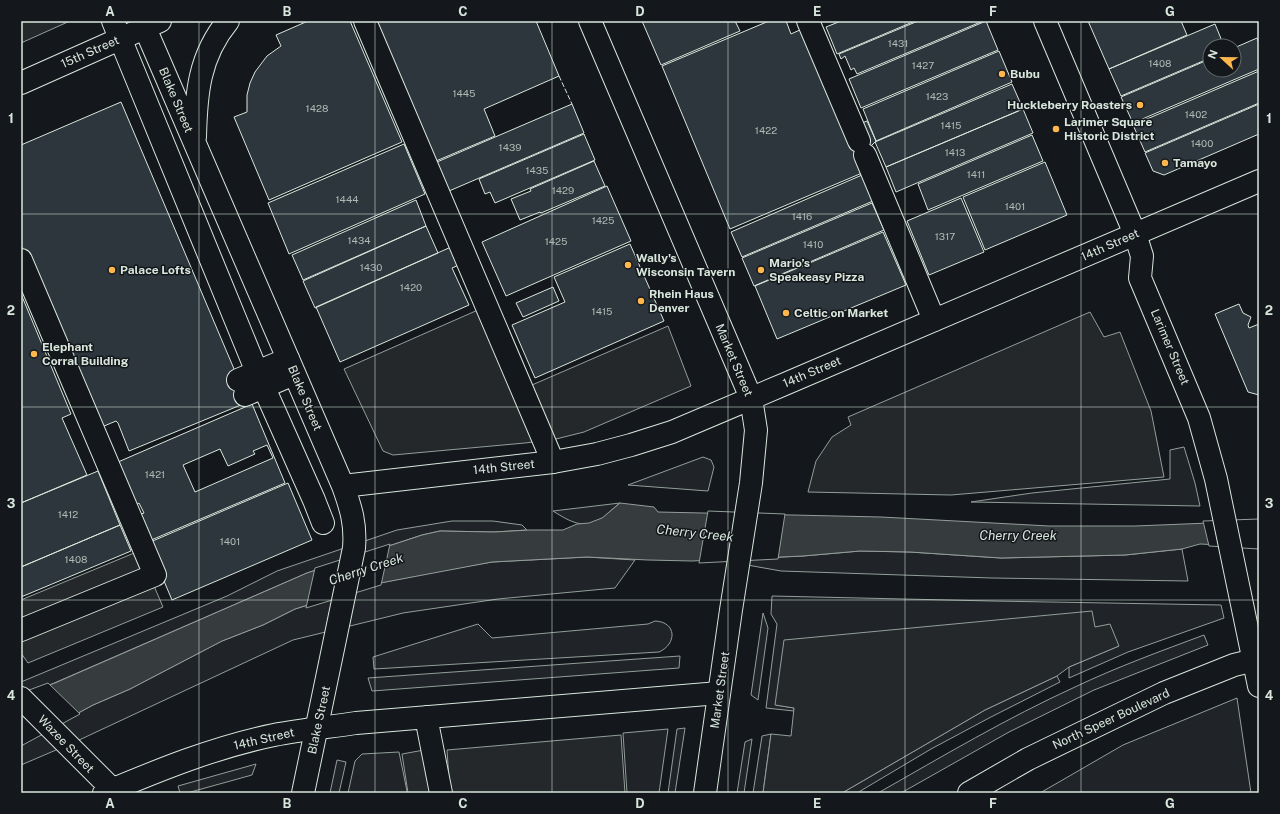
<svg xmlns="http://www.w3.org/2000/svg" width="1280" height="814" font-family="'Public Sans',sans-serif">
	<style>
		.green { fill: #202428; stroke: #939e99 }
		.parking { fill: #24282b; stroke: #939e99 }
		.water { fill: #363b3e; stroke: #939e99 }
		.pier { fill: #14181c; stroke: #939e99 }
		.building { fill: #2c363c; stroke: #d8e6dc; fill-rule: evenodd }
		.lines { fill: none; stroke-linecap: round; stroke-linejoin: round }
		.minor-casing { stroke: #d8e6dc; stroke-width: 24 }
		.major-casing { stroke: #d8e6dc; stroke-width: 24 }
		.minor { stroke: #14181c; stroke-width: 22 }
		.major { stroke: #14181c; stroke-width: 22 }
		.fence { stroke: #d8e6dc; stroke-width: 1; stroke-dasharray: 5 2; stroke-linecap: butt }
		.grid { fill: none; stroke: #d8e6dc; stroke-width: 1; stroke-opacity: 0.55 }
		.poi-dot { fill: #ffb74d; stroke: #14181c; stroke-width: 1.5 }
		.labels { text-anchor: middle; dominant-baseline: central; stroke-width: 3; stroke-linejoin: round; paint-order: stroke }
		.number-label { font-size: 10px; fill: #adbab4 }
		.street-label { font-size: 12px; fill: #d8e6dc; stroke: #14181c }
		.poi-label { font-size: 12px; font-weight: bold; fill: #d8e6dc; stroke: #14181c; text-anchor: start }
		.water-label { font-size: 13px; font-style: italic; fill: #d8e6dc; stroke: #14181c }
		.neatline { fill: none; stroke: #d8e6dc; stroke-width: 1.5 }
		.grid-label { font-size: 13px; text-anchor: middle; font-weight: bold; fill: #d8e6dc }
	</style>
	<rect width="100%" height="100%" fill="#14181c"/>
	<path class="green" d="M1184,447L1195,483L1200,506L971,502L1032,493L1170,479V450Z
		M703,457L711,460L714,467L708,491L628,485Z
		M620,503C614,507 609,513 603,518C585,531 569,521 553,511Z
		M452,521H493L522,525L527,530L494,532L440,531L422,535L307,573L52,684L21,695V682L227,596L277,571L397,530Z
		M1182,549L1188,581L992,578L781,571L719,560L803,556L860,551L910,552L1001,558L1125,555Z
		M587,557L635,560L615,588L498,599L403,613L293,640L77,741L21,765V744L93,705L130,689L222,641L263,625L295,609L375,584L439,571L492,562Z
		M772,596L992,601L1221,605L1224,618L1128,652L1069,678V667L1119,646L776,705L794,708V711L766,708L777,624L771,614Z
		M763,613L768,628L758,700L751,695Z
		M655,621C677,622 677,644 659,652L374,669L373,657L478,624L492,638L648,624Z
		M1204,635L1208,645L1094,690L1009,732L901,793H878C943,756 1007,718 1075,687C1117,667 1161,651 1204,635Z
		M680,656L679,668L372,691L368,678Z
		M1057,676L1060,682L989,718L931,749L857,793H842L985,710Z
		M1237,698L1251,793H1040L1123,745Z
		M685,728L675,793H668L677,729Z
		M668,729L659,793H627L623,733Z
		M771,734L763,793H753L762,736Z
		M752,739L744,793H737L745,742Z
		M399,752L407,791L406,793H348L355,761L362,754Z
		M337,760L346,762L339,793H330Z
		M256,764L252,775L187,793H180L178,786Z"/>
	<path class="parking" d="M21,21H70L21,43Z
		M496,302L532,385L668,326L691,386L584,432L556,439L525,443L393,455L383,451L344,369Z
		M1090,312L1104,337L1120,332L1151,411L1164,477L951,495L808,492L816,461L832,437L851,425L848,417Z
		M139,551L163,607L28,663L21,653V600Z
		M1092,611L1095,627L1110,624L1119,646L1069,667L1057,676L985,710L842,793H763L771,734L791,736L794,708L775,705L784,640Z
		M621,735L625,793H450L447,750Z
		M424,750L431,793H408L402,754Z"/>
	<path class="water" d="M620,503L654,507L658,512L881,517L1049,526H1135L1259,521V547L1200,544L1182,549L1125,555L1001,558L910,552L860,551L803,556L692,561L648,560L587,557L492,562L375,584L295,609L263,625L222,641L130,689L93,705L21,744V695L55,683L307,573L422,535L440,531L494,532L530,530H563L577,524L589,523L602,518Z"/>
	<path class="pier" d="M708,511L785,514L778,559L699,563Z
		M1259,519V549L1209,546L1203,521Z
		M390,544L381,585L306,608L315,568Z
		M48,683L80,714L21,746V693Z"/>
	<path class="building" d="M308,21H350L402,142L269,200L234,117L247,112V95L250,83L255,72L267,56L281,46L276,35Z
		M376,21H536L559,76L484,109L495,136L436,161Z
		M642,21H735L740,31L661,65Z
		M769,21H786L791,34L802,29L853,151L867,136L862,123L867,121L876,141L857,160L862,173L730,229L662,66Z
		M841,21H915L837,54L826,27Z
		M918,21H983L857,74L854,68L851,70L845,56L841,59L839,54Z
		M986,21L998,50L861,108L849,79Z
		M1088,21H1181L1187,35L1109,69Z
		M1215,24L1224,46H1210V58L1121,96L1109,69Z
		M1257,38L1259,44V69L1133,123L1121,97L1210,59V70H1234V48Z
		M999,51L1012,82L876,141L863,109Z
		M1259,71V103L1145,152L1133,125Z
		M1012,84L1023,109L886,167L875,142Z
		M121,102L248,402L129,451L118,423L116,421L97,429L21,245V145Z
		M572,104L584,133L449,191L437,162Z
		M1259,104V134L1164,175L1153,171L1145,153Z
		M1023,109L1033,133L896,192L886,167Z
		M584,134L595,160L495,203L490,192L485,194L479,179Z
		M1032,135L1043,161L928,210L918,184Z
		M404,144L425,194L289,254L268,203Z
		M594,161L605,186L541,213L540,212L520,220L511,199L531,191L530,189Z
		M1045,162L1067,215L985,250L963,197Z
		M862,175L873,201L742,257L731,232Z
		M607,186L631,241L506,296L482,242Z
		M961,198L984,252L929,275L907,221Z
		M416,200L426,226L303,280L292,255Z
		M872,203L884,230L754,286L742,258Z
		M426,226L438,253L315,308L303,281Z
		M883,232L906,285L777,339L755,286Z
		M630,244L664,321L535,378L512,325L565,302L554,277Z
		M451,247L459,265L452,268L469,305L340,362L316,307Z
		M553,287L559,301L523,317L516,303Z
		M21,294L71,414L62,418L87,475L21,503Z
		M1239,304L1243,313L1251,317L1248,325L1249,328L1259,324V395L1248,392L1215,314Z
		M252,404L285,483L149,541L138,515L144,513L139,503L136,505L118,462ZM267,445L273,458L195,492L183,465L220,449L228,466L255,454L253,451Z
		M98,471L120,525L21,567V503Z
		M288,483L312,540L172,600L148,543Z
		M120,525L131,551L21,597V567Z"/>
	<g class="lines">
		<defs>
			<path id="minor" d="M113,21L257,372L314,500L323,523
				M365,21L553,462
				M808,21L859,141
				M1045,21L1135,234L1142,256L1140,278L1199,418L1216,479L1259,686
				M865,155L934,320
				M21,260L155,575L21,630
				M238,380L288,359
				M245,395L294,374
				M21,698L116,793
				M426,717L441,793
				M104,793C159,770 215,747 274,735C301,730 329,727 356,723L719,693"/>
			<path id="major" d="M142,21L343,486C351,508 356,524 354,548L303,793
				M590,21L751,398L756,430L751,483L731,610L705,793
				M21,83L160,21
				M195,137C196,94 199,56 228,21
				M343,486L553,462L597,454L631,445L672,432L785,384L1259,181
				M969,793L1028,759L1164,693L1234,665L1259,659"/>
		</defs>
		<use href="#minor" class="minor-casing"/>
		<use href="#major" class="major-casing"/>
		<use href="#minor" class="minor"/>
		<use href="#major" class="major"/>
		<path class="fence" d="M559,76L572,104"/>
	</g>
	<path class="grid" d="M199,21V793M375,21V793M552,21V793M728,21V793M905,21V793M1081,21V793M21,214H1259M21,407H1259M21,600H1259"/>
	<g class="poi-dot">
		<circle cx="1002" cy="74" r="4"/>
		<circle cx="1140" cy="105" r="4"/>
		<circle cx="1056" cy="129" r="4"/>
		<circle cx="1165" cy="163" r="4"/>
		<circle cx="628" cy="265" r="4"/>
		<circle cx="112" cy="270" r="4"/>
		<circle cx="761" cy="270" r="4"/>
		<circle cx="641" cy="301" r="4"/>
		<circle cx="786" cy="313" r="4"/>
		<circle cx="34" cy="354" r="4"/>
	</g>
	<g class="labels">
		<g class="number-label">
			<text x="898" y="43">1431</text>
			<text x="1160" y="63">1408</text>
			<text x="923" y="65">1427</text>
			<text x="464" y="93">1445</text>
			<text x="937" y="96">1423</text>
			<text x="317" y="108">1428</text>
			<text x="1196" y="114">1402</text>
			<text x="951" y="125">1415</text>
			<text x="766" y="130">1422</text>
			<text x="1202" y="143">1400</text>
			<text x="510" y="147">1439</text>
			<text x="955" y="152">1413</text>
			<text x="537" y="170">1435</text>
			<text x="976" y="174">1411</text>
			<text x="563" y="190">1429</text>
			<text x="347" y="199">1444</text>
			<text x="1015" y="206">1401</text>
			<text x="802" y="216">1416</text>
			<text x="603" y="220">1425</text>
			<text x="945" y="236">1317</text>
			<text x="359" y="240">1434</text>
			<text x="556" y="241">1425</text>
			<text x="813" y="244">1410</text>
			<text x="371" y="267">1430</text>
			<text x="411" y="287">1420</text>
			<text x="602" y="311">1415</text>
			<text x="155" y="474">1421</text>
			<text x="68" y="514">1412</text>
			<text x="230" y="541">1401</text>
			<text x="76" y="559">1408</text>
		</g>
		<g class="street-label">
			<text transform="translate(90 52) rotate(-24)">15th Street</text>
			<text transform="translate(176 100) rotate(67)">Blake Street</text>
			<text transform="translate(1110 245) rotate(-24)">14th Street</text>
			<text transform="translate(1170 347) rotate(67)">Larimer Street</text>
			<text transform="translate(734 360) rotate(67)">Market Street</text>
			<text transform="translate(812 372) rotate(-23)">14th Street</text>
			<text transform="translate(305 398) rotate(67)">Blake Street</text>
			<text transform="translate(504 467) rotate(-6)">14th Street</text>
			<text transform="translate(720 690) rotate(-82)">Market Street</text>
			<text transform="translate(1111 719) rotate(-25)">North Speer Boulevard</text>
			<text transform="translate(319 720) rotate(-78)">Blake Street</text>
			<text transform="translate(264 739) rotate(-13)">14th Street</text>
			<text transform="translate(66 744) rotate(46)">Wazee Street</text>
		</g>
		<g class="poi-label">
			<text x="1010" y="74">Bubu</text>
			<text x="1132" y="105" text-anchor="end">Huckleberry Roasters</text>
			<text x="1064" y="122">Larimer Square<tspan x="1064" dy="14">Historic District</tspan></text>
			<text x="1173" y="163">Tamayo</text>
			<text x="636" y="258">Wally's<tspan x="636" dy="14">Wisconsin Tavern</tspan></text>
			<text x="769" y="263">Mario’s<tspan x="769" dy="14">Speakeasy Pizza</tspan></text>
			<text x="120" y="270">Palace Lofts</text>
			<text x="649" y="294">Rhein Haus<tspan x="649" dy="14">Denver</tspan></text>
			<text x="794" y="313">Celtic on Market</text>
			<text x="42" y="347">Elephant<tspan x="42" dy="14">Corral Building</tspan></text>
		</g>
		<g class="water-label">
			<text transform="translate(695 533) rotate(6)">Cherry Creek</text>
			<text x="1018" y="535">Cherry Creek</text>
			<text transform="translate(366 569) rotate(-18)">Cherry Creek</text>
		</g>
	</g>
	<rect width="1280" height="814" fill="none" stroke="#14181c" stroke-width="44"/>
	<g transform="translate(1222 58) rotate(292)"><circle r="19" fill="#14181c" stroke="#626a69"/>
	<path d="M0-3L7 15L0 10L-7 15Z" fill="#ffb74d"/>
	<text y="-6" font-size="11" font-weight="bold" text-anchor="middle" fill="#d8e6dc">N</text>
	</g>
	<rect x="22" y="22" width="1236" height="770" class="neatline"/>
	<g class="grid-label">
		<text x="110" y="16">A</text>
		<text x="287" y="16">B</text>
		<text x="463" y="16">C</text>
		<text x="640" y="16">D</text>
		<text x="817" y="16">E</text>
		<text x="993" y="16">F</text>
		<text x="1170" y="16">G</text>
		<text x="11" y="123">1</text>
		<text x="1269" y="123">1</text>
		<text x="11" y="315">2</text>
		<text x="1269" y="315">2</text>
		<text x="11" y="508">3</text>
		<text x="1269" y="508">3</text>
		<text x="11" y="700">4</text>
		<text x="1269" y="700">4</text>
		<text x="110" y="808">A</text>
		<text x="287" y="808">B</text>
		<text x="463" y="808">C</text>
		<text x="640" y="808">D</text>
		<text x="817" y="808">E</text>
		<text x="993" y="808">F</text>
		<text x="1170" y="808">G</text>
	</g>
</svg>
